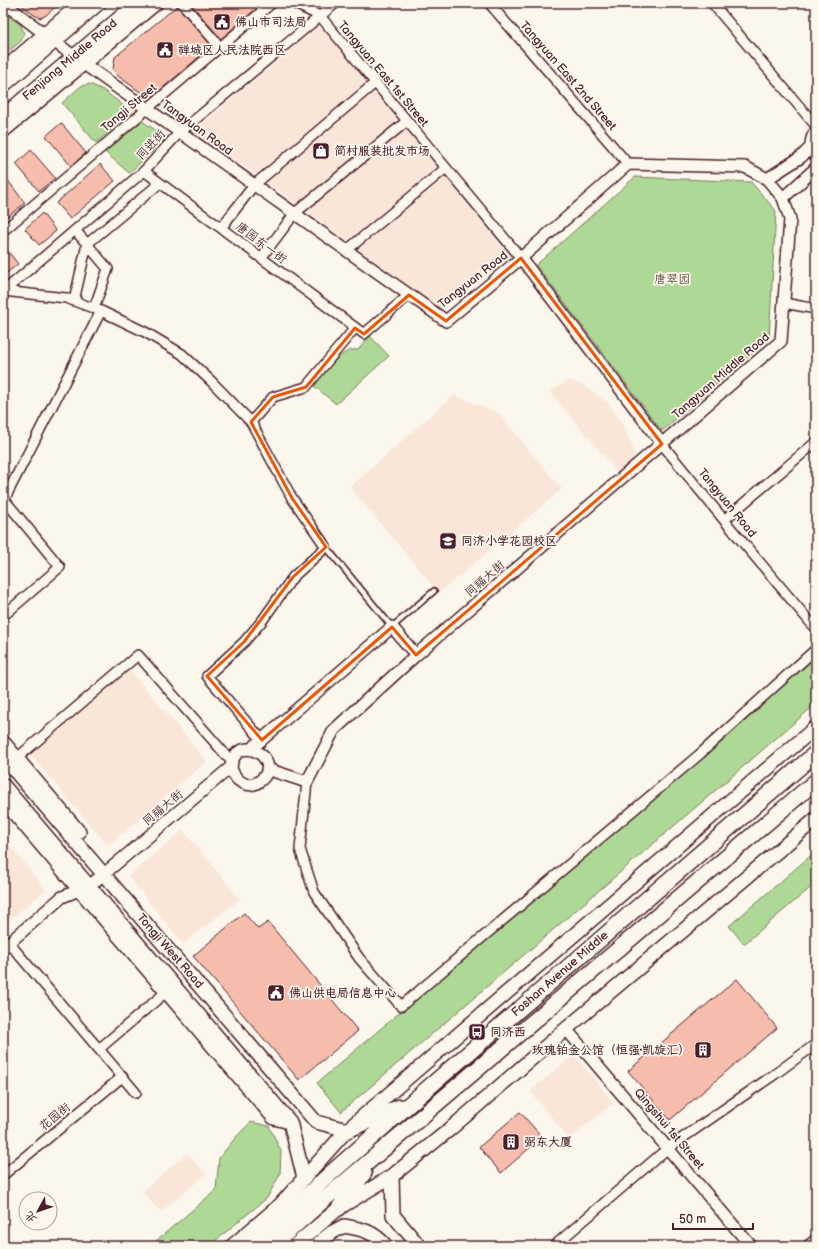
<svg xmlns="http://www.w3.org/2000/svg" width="819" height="1249" font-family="'Balsamiq Sans','LXGW WenKai TC',sans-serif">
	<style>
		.built { fill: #fae6d9 }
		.green { fill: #aed896; stroke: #7c7c60 }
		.building { fill: #f6bdad; stroke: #4a1f2b }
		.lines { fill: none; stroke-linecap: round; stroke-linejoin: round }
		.service-casing { stroke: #4a1f2b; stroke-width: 8 }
		.minor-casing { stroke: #4a1f2b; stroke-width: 12 }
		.tertiary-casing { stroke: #4a1f2b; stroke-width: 14 }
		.secondary-casing { stroke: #4a1f2b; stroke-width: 16 }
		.trunk-casing { stroke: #4a1f2b; stroke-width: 18 }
		.service { stroke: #fbf7ec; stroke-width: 4.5 }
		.minor { stroke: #fbf7ec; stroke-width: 9 }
		.tertiary { stroke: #fbf7ec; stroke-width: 11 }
		.secondary { stroke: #fbf7ec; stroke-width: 13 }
		.trunk { stroke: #fbf7ec; stroke-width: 15 }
		.marked { fill: none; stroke: #e8590c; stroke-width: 3; stroke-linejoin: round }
		.labels { text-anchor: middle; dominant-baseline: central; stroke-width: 3.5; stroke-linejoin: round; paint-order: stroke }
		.poi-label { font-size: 12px; font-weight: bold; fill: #4a1f2b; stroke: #fbf7ec; text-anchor: start }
		.street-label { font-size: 12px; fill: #4a1f2b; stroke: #fbf7ec }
		.park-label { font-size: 12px; fill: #634d46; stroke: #fbf7ec }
	</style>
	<rect width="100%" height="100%" fill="#fbf7ec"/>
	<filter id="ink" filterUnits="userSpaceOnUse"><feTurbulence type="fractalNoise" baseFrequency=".025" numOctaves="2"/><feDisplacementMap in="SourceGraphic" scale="8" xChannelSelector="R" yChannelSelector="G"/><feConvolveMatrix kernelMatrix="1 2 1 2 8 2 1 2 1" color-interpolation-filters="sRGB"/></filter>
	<g filter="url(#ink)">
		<path class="built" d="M317,27L325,30L507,252L442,310L247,168L191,133Z
			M569,380L585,386L610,405L623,425L634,449L633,463L620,475L550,392Z
			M454,395L498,413L562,489L439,593L350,487Z
			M128,668L207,761L108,846L29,753Z
			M183,830L240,899L183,944L128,876Z
			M3,837L46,890L3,925Z
			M574,1055L614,1103L569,1139L530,1091Z
			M187,1153L206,1174L161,1212L142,1192Z"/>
		<path class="green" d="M3,12L21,25L24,34L21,41L3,56Z
			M90,84L103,90L132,112L96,143L62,103L81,86Z
			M142,121L167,138L129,173L105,152Z
			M635,177L751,182L776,211L769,339L662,431L536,265Z
			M370,336L389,356L336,404L314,386C324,374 341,347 358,350Z
			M816,657V704L341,1112L317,1083Z
			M816,851V883L744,944L729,926Z
			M251,1122L269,1126L281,1151L280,1174L267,1198L209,1246H150L216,1190L219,1158L236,1137Z"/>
		<path class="building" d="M19,3H60L45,16L40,18L34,15Z
			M190,3H263L221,39Z
			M177,6L212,46L150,99L118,76L113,69L115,57Z
			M61,123L86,153L71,166L46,136Z
			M31,150L55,178L39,191L16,164Z
			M100,164L115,181L70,219L56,203Z
			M3,174L25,203L7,217L3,212Z
			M42,213L56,231L39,245L25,229Z
			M3,245L18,264L3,276Z
			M244,913L258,929L268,922L358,1031L299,1080L193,956Z
			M737,979L777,1028L670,1120L628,1071Z
			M520,1112L542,1137L501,1173L479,1147Z"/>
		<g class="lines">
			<defs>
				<path id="service" d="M326,547L392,627L434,591"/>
				<path id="minor" d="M182,3L220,47
					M293,3L320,16L521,258
					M489,3L628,164
					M712,3L816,126
					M144,171L364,334L409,295
					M221,228L254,185L375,83
					M3,231L272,3
					M347,250L446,168
					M261,258L295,213L407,121
					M3,291L66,298L101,311L145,332L182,354L211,381L251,422L292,498L326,547L293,577L262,621L244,642L207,676L262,740
					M4,291L144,171L180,132L336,3
					M74,301L87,244L75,230
					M784,303L816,309
					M94,308L108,269L87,244L160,183
					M251,422L273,397L306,387L355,328
					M662,444L724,520L816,629
					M3,498L60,567L3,616
					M4,500L101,311
					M724,520L816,442
					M17,758L138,655L232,762
					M307,782L300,849L314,892L359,958L401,1006L700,754L816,649
					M9,943L136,1093
					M99,1049L166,992
					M3,1175L122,1077
					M554,1246L668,1148L775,1074L816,1044
					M807,1246L816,1239"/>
				<path id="tertiary" d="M4,3L84,64L446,321L521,258L628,164L745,167L767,179L783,198L790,219L781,341L416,655L392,627L251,749
					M816,131C810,139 809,148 816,156
					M767,179L801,157L811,147
					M783,198L816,168
					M521,258L662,444
					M267,769L307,782L334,730L416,655
					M3,948L62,897L89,886L104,874L231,767C236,730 285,759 261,780C249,791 234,781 231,767
					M566,1029L751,1246"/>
				<path id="secondary" d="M3,70L81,3
					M3,86L99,3
					M3,116L137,3
					M3,131L156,3
					M3,742L79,832
					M3,757L316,1122L347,1130
					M3,785L290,1122L304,1178
					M3,800L274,1118L290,1122
					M392,1176L393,1215L419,1246
					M232,1246L280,1205L347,1130L816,727
					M294,1246L339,1208L392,1176L449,1130L566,1029L816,819
					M315,1246L331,1233L344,1226C362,1229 373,1231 386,1246"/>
				<path id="trunk" d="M347,1130L400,1107
					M339,1208L364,1173
					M252,1246L330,1174L413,1101L816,753
					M272,1246L326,1198L816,781"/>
			</defs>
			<use href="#service" class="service-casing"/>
			<use href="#minor" class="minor-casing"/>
			<use href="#tertiary" class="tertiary-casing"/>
			<use href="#secondary" class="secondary-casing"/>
			<use href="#trunk" class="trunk-casing"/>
			<use href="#service" class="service"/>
			<use href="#minor" class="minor"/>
			<use href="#tertiary" class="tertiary"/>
			<use href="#secondary" class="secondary"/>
			<use href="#trunk" class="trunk"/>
		</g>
	</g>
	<path class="marked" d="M521,258L662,444L416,655L392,627L262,740L207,676L244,642L293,577L326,547L292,498L251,422L273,397L306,387L355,328L364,334L409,295L446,321Z"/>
	<defs>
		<symbol id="civic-square" viewBox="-11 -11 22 22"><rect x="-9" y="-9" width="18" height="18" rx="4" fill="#4a1f2b" stroke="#fbf7ec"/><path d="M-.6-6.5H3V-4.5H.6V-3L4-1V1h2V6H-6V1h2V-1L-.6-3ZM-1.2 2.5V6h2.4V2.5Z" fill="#fff"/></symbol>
		<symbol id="shop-square" viewBox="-11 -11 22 22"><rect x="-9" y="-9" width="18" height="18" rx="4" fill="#4a1f2b" stroke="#fbf7ec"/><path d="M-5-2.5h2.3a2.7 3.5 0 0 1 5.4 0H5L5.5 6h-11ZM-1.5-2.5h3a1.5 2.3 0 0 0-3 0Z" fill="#fff"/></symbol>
		<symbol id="school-square" viewBox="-11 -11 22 22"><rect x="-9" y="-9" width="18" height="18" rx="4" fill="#4a1f2b" stroke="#fbf7ec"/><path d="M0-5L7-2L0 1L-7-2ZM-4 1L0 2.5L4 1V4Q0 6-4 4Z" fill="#fff"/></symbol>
		<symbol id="bus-square" viewBox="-11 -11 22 22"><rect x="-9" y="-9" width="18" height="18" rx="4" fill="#4a1f2b" stroke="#fbf7ec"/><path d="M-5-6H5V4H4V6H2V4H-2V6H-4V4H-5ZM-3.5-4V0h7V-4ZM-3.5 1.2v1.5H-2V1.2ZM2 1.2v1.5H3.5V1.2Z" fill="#fff"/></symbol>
		<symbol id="building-square" viewBox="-11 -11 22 22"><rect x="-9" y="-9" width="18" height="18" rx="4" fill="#4a1f2b" stroke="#fbf7ec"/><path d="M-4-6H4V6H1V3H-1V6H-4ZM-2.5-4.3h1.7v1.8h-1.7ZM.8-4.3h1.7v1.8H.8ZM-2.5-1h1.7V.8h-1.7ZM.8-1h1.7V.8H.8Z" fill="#fff"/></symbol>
	</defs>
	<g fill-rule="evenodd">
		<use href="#civic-square" x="212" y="12" width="20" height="20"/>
		<use href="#civic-square" x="155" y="40" width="20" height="20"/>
		<use href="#shop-square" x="311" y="141" width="20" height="20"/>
		<use href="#school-square" x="438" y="531" width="20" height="20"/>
		<use href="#civic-square" x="266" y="983" width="20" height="20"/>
		<use href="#bus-square" x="467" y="1022" width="20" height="20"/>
		<use href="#building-square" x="693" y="1040" width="20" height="20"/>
		<use href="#building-square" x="501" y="1132" width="20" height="20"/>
	</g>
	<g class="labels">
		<g class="poi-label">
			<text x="235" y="22">佛山市司法局</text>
			<text x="178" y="50">禅城区人民法院西区</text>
			<text x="334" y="151">简村服装批发市场</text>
			<text x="461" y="541">同济小学花园校区</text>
			<text x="289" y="993">佛山供电局信息中心</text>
			<text x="490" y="1032">同济西</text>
			<text x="690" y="1050" text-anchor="end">玫瑰铂金公馆（恒强·凯旋汇）</text>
			<text x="524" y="1142">弼东大厦</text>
		</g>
		<g class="street-label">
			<text transform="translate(70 60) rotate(-40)">Fenjiang Middle Road</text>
			<text transform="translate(383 74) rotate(50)">Tangyuan East 1st Street</text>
			<text transform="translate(568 76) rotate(49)">Tangyuan East 2nd Street</text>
			<text transform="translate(129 108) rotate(-40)">Tongji Street</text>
			<text transform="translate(197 128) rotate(36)">Tangyuan Road</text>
			<text transform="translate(151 145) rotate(-47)">同进街</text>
			<text transform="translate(261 243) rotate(37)">唐园东一街</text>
			<text transform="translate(473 280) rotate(-38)">Tangyuan Road</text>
			<text transform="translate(721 376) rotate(-41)">Tangyuan Middle Road</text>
			<text transform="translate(727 503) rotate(51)">Tangyuan Road</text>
			<text transform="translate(485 579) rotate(-41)">同福大街</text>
			<text transform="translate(163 808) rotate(-40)">同福大街</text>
			<text transform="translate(170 951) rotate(49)">Tongji West Road</text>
			<text transform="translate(560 974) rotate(-41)">Foshan Avenue Middle</text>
			<text transform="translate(55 1117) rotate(-39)">花园街</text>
			<text transform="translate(669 1129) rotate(50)">Qingshui 1st Street</text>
		</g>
		<g class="park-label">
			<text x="672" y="279">唐翠园</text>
		</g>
	</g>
	<rect width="819" height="1249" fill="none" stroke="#fbf7ec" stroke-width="16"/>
	<rect x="8" y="8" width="803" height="1233" fill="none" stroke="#4a1f2b" stroke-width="1.5" filter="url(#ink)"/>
	<g transform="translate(38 1211) rotate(230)"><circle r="19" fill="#fbf7ec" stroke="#b4a19f"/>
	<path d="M0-3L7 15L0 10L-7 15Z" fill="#4a1f2b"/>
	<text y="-6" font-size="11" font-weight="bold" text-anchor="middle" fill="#4a1f2b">北</text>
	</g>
	<path d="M673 1223v6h80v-6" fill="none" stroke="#4a1f2b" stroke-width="2"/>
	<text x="679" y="1223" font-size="12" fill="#4a1f2b" stroke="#fbf7ec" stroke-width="3" paint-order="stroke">50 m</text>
</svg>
